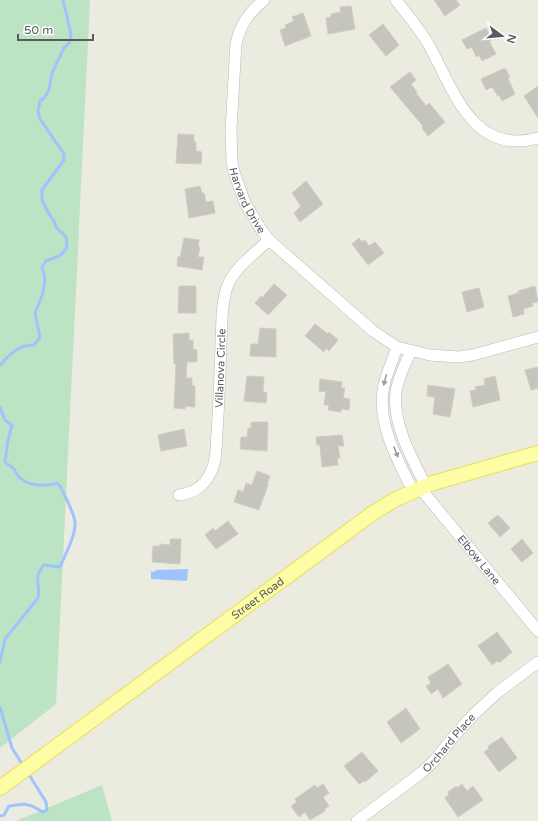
<svg xmlns="http://www.w3.org/2000/svg" width="538" height="821" font-family="'Varela Round',sans-serif">
	<style>
		.green { fill: #bce3c3 }
		.water { fill: #9fc4fd }
		.lines { fill: none; stroke-linecap: round; stroke-linejoin: round }
		.stream { stroke: #9fc4fd; stroke-width: 3 }
		.building { fill: #c6c5bd; stroke: #d0cdbf }
		.minor-casing { stroke: #b8b9bf; stroke-width: 12 }
		.major-casing { stroke: #eddd57; stroke-width: 16 }
		.minor { stroke: #fff; stroke-width: 11 }
		.major { stroke: #fcfda4; stroke-width: 14 }
		.oneway { fill: #9b9da0 }
		.labels { text-anchor: middle; dominant-baseline: central; stroke-width: 4; stroke-linejoin: round; paint-order: stroke }
		.street-label { font-size: 11px; fill: #595b61; stroke: #fff }
	</style>
	<rect width="100%" height="100%" fill="#ecebe0"/>
	<path class="green" d="M0,0H90L56,704L0,748Z
		M102,785L112,821H16Z"/>
	<path class="water" d="M188,569L187,581L151,579V571L154,572L156,570Z"/>
	<g class="lines">
		<path class="stream" d="M0,365C9,355 19,344 34,345L40,337L35,313L43,293L45,279L42,267L46,261L61,255L67,247L66,237L56,227L54,221L49,214L42,200V190L64,160V154L40,119L38,112L40,101L45,97L49,90L52,73L64,48L70,42L71,34L63,0
			M0,407L5,420L12,425L8,440L5,462C8,465 10,465 13,468C16,471 16,475 20,478C29,486 46,487 57,483L60,486C65,497 73,509 75,522C76,535 65,555 60,567L44,565C32,579 41,583 38,598L5,639L0,662
			M0,707L12,748L24,767
			M0,816L4,815L9,806L24,804L32,806L43,812L47,810L46,802L28,773"/>
	</g>
	<path class="building" d="M434,0H456L460,5L445,16Z
		M351,6L355,29L328,34L326,18L331,17V14L341,12L340,7Z
		M303,13L311,36L285,46L280,30L286,28L285,25L294,21L292,17Z
		M383,24L399,45L386,56L369,35Z
		M486,28L492,40L489,41L496,54L482,61L479,55L476,57L472,47L467,49L462,40Z
		M505,68L510,77L508,78L515,94L502,101L499,95L498,96L492,87L486,90L481,79Z
		M410,72L416,80L411,84L417,92L416,93L426,106L429,103L445,122L428,136L422,128L423,126L390,87Z
		M538,86V118L524,96Z
		M178,134L194,135V142H196V151L202,152L201,164L176,163Z
		M306,181L323,204L300,222L294,213L301,206L292,193Z
		M200,186L202,193H204L206,202L213,201L215,213L189,218L185,189Z
		M184,238L199,240L198,247H200L198,257H204L202,270L177,266L178,257H180Z
		M359,238L362,242L365,240L369,246L375,242L384,253L368,265L352,244Z
		M274,284L287,295L268,315L255,303L261,296L262,298Z
		M179,286H196V313H178Z
		M535,286L538,302L532,303L533,306L523,309L524,314L513,317L508,296L518,293V291Z
		M479,288L484,307L467,312L462,292Z
		M315,324L328,334L329,332L338,340L329,351L326,348L324,352L305,336Z
		M260,328L276,329V357L250,356L251,344H258Z
		M189,333V340H193V349L197,350V362H187L186,378H192V386H195V407L185,406V409L174,408L176,364H174L173,334Z
		M538,367V388L531,390L525,370Z
		M247,376L264,377L263,392L267,393L266,403L244,401Z
		M495,376L500,400L473,407L470,391L476,390L475,387L485,385L484,379Z
		M320,379L342,382L341,388H345L343,398L350,399L349,410L341,409V412L328,410L329,405H324L326,392L319,391Z
		M428,385L455,389L450,417L433,414L435,397L427,396Z
		M251,422H268L267,451L240,449L241,437H247L248,428H251Z
		M184,429L187,446L161,451L158,435Z
		M342,435L344,446H338L340,458H337L338,465L322,467L320,445H317L316,437Z
		M257,471L270,476L267,484L268,485L259,510L234,502L238,490L243,492L246,483L252,485Z
		M498,515L510,528L500,537L488,523Z
		M228,521L238,534L216,549L205,535L213,528L215,531Z
		M170,539H181L180,564L152,562L153,546H160V544L170,545Z
		M522,539L533,553L522,562L511,549Z
		M497,632L512,652L499,663L497,661L492,665L478,646Z
		M448,664L462,684L443,698L438,689L431,694L426,686L431,683L428,677Z
		M406,708L420,729L401,743L387,722Z
		M502,737L517,758L499,772L484,752L489,748L488,746Z
		M362,752L378,771L365,782L364,781L359,784L344,766Z
		M323,784L329,793L323,797L329,806L324,809L325,811L310,820L305,812L299,817L291,806L297,802L295,799L315,785L317,788Z
		M462,784L467,791L473,786L483,800L458,817L445,798L449,795L448,792L456,786L457,788Z"/>
	<g class="lines">
		<defs>
			<g id="minor">
				<path id="s1" d="M264,0C249,12 241,24 236,43L231,130L232,161L234,172L245,203L262,231L269,240L373,331L397,347L430,355L458,357L473,355L538,337"/>
				<path d="M396,0C407,15 421,30 430,47C454,91 473,156 538,138"/>
				<path d="M397,347C393,360 387,372 384,385C376,422 397,459 413,491"/>
				<path d="M411,351C405,364 398,378 396,392C392,423 412,459 426,486"/>
				<path id="s2" d="M420,488L538,631"/>
				<path id="s3" d="M179,495C194,493 203,487 210,474C217,461 216,446 217,432C219,403 220,374 221,344C222,325 221,305 227,287C234,268 255,253 269,240"/>
				<path id="s4" d="M357,821L421,773L434,761L455,735L473,715L498,692L538,662"/>
			</g>
			<g id="major">
				<path id="s5" d="M0,788L373,513L396,499L433,483L538,453"/>
			</g>
		</defs>
		<use href="#minor" class="minor-casing"/>
		<use href="#major" class="major-casing"/>
		<use href="#minor" class="minor"/>
		<use href="#major" class="major"/>
	</g>
	<defs><path id="oneway-solid" d="M-6-.8H1V-3.2L6.5 0L1 3.2V.8H-6Z"/></defs>
	<g class="oneway">
		<use href="#oneway-solid" transform="translate(385 380) rotate(104)"/>
		<use href="#oneway-solid" transform="translate(396 452) rotate(68)"/>
	</g>
	<g class="labels">
		<g class="street-label">
			<text stroke="none"><textPath href="#s1" startOffset="213">Harvard Drive</textPath></text>
			<text stroke="none"><textPath href="#s3" startOffset="146">Villanova Circle</textPath></text>
			<text stroke="none"><textPath href="#s2" startOffset="93">Elbow Lane</textPath></text>
			<text stroke="none"><textPath href="#s5" startOffset="320">Street Road</textPath></text>
			<text stroke="none"><textPath href="#s4" startOffset="121">Orchard Place</textPath></text>
		</g>
	</g>
	<g transform="translate(502 36) rotate(106)" stroke="#ffffff" stroke-width="3" paint-order="stroke">
	<path d="M0-3L7 15L0 10L-7 15Z" fill="#595b61"/>
	<text y="-6" font-size="11" font-weight="bold" text-anchor="middle" fill="#595b61">N</text>
	</g>
	<path d="M18 34v6h75v-6" fill="none" stroke="#595b61" stroke-width="2"/>
	<text x="24" y="34" font-size="12" fill="#595b61" stroke="#ffffff" stroke-width="3" paint-order="stroke">50 m</text>
</svg>
